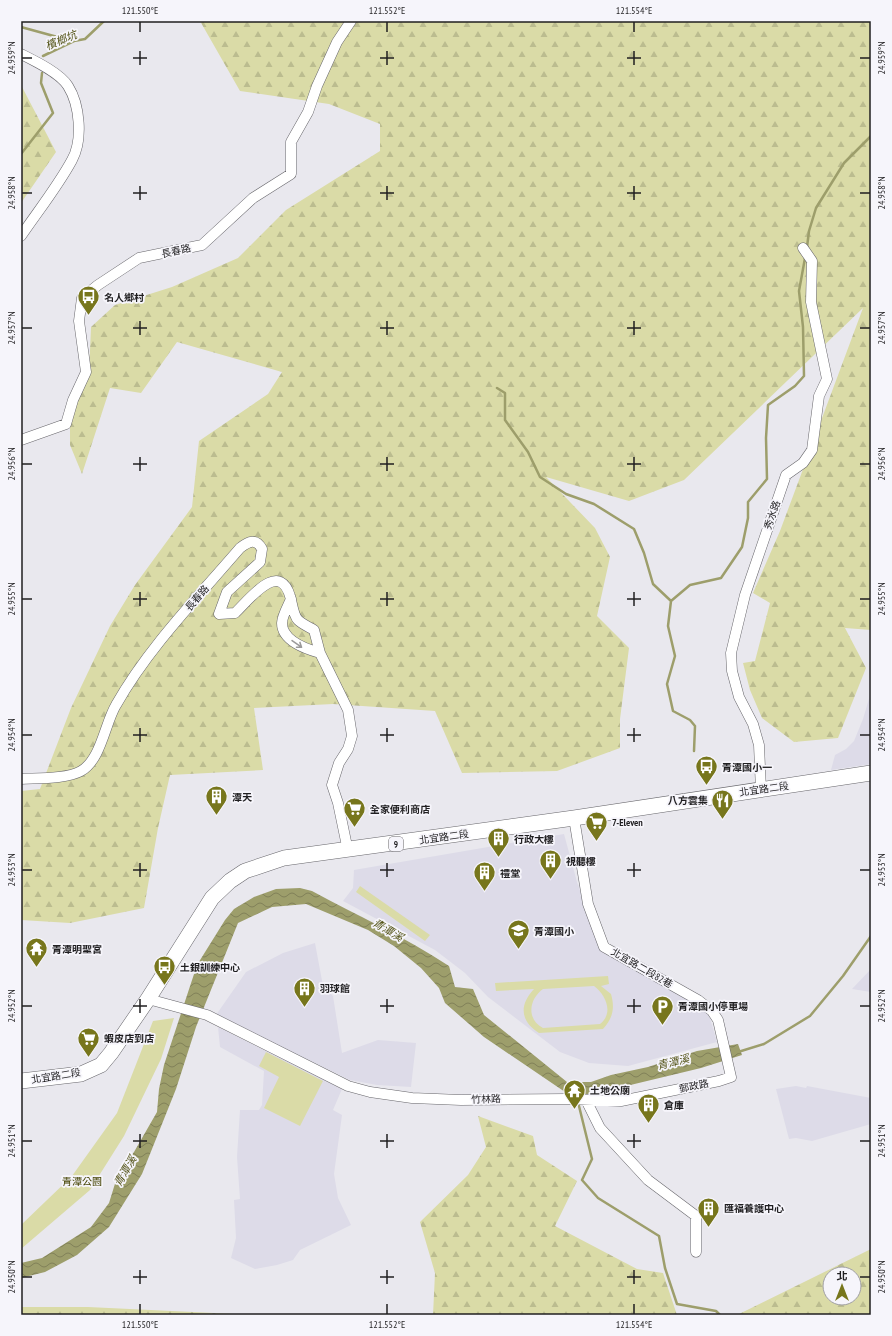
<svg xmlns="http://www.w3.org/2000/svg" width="892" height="1336" font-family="'PT Sans Narrow','Noto Sans TC',sans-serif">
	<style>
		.built { fill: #dddbe8 }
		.forest { fill: url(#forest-firs); fill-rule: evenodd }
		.park { fill: #dadba7; fill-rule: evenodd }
		.water { fill: url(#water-waves) }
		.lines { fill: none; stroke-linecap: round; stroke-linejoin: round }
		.stream { stroke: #9d9e6b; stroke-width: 2.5 }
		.minor-casing { stroke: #67666b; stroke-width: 11 }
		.primary-casing { stroke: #67666b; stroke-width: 16 }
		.minor { stroke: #fff; stroke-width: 10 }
		.primary { stroke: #fff; stroke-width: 15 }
		.oneway { stroke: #9b9a9b }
		.ticks { fill: none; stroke: #201f21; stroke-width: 1.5 }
		.labels { text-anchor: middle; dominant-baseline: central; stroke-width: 3.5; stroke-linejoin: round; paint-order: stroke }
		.shield { fill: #f6f5fb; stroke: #605f62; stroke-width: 1 }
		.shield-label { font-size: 9px; font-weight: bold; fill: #201f21 }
		.street-label { font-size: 10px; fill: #201f21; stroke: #f6f5fb }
		.poi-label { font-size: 10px; font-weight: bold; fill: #201f21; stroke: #f6f5fb; text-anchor: start }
		.park-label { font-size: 10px; fill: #434201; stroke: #f6f5fb }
		.water-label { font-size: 11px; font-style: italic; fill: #56561b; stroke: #f6f5fb }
		.neatline { fill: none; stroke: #201f21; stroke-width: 1.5 }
		.ticks-label { font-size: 10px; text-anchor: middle; fill: #201f21 }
	</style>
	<defs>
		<pattern id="forest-firs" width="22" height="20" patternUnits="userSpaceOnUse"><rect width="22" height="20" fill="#dadba7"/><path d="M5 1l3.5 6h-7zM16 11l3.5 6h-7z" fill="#bbbc8f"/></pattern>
		<pattern id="water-waves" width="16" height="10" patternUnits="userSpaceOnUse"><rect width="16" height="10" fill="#9d9e6b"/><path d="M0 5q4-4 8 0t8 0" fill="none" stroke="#808058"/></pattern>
	</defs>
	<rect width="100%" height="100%" fill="#e9e8ee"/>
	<path class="built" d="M871,692V764L831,770L835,755L846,749L854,741L863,719Z
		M564,834L577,882L602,952L695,1002L709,1015L717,1042L628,1066L589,1063L560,1052L488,997L465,973L435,950L343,901L353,888L354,870Z
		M315,943L323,986L333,996L342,1053L378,1040L416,1043L411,1087L377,1085L350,1080L216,1015L246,972L283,953Z
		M871,969V992L852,989Z
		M218,1027L342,1089L333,1110L342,1115L334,1174L338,1198L351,1225L300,1250L293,1260L277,1265L255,1269L231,1258L236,1238L234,1200L240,1199L237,1157L240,1110H259L262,1105L264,1071L220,1047Z
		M796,1086L806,1088L807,1086L871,1098V1124L812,1141L796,1138L789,1139L776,1089Z"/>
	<path class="forest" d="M200,21H871V630L845,628L866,668L838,738L794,742L762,718L750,690L743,663L755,661L770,603L753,593L780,531L863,308L684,480L629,501L546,477L595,528L610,557L597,616L629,648L620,719V748L557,771L462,773L435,711L333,704L254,708L263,770L170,775L158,828L144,908L70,923L21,920V791L40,789L71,708L110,626L135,585L192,507L199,441L268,394L282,372L177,342L141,393L110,388L82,474L70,445V416L89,374L91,327L115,305L172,287L238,258L286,210L380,151V124L329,104L240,91Z
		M21,85L56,152L21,203Z
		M478,1116L533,1136L537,1155L577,1181L555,1226L637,1269L663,1273L677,1315H433L435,1273L420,1222L468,1175L486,1147Z
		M871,1249V1315H737ZM830,1274H854V1298H830Z
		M21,1307H88L256,1315H21Z"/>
	<path class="park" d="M360,886L430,935L425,941L356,892Z
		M608,976L609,984L601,986L611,994C615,1008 613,1018 603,1029L539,1033C520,1021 519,1005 534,989L496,991L495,983ZM594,986C606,995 614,1013 600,1024L543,1028C526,1019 529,999 543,989Z
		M174,1018L161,1059L124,1136L90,1190L21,1249V1225L72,1176L117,1113L153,1021Z
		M266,1052L323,1081L300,1126L264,1108L279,1077L259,1066Z"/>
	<path class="water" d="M300,888L312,891C358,916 405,937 449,966L455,987L473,989L484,1015L567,1082H591L611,1075L648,1067L697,1051L738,1044L742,1055L701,1068L593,1094H568L484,1037L445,1003L439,988L421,968L394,946L368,930L306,904L272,907L238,923L196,1027L176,1089L142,1174L109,1227L77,1255L45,1272L21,1278V1263L42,1258L91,1227L109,1203L118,1174L134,1152L157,1112L159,1089L164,1065L197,965L225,920L234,909L254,897L276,889Z"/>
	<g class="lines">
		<path class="stream" d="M21,27L72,41
			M43,56L74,41L85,39L104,21
			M21,154L53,113L41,83L42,73
			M807,247L809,231L816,208L844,163L871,136
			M497,388L505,393V420L528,452L540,477L566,494L594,504L634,529L644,553L653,584L671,601
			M694,751L695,726L690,720L673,711L667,684L675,656L668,626L671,601L690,585L721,578L742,547L748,518V502L767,479L766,438L768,405L795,386L804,376L803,327L799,291L805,258
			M738,1052L764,1044L810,1016L843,976L871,936
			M578,1102L592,1159L582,1180L598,1198L659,1236L665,1268L677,1304L716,1311L720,1315"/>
		<defs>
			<path id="minor" d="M21,54C35,61 60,73 68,86C80,105 83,140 72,160C58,186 38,211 21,236
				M21,440L66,424L73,400L86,372L79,321L82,298L98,285L139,258L202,245L253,198L291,174V142L308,112L317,86L337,42L351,21
				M291,599C288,606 282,616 282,623C282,641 306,649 320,653
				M21,779C37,778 67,779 81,771C101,760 105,723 116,705C148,648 198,597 240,548C249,541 256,538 262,549L260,562L227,592L219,614L235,613C248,601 279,559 290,596C292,602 293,615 298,620C302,624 309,627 314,630L320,653L348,710L352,736L348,749L339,763L332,785L338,803L348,851
				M761,790L759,745L753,724L739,697L732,671L731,653L745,595L786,475L803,463L812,450L819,396L827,379L811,302L812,261L803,248
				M148,999L207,1015L348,1086L370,1092L412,1098L461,1100L567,1099L621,1101L719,1081L731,1077L718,1020L712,1011L698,1000L604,947L588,904L574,818
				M586,1100L600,1128L648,1180L696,1216V1252"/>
			<path id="primary" d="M21,1081L81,1074L101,1065L111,1053L148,999L212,898L230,881L245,871L284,858L574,818L871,773"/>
		</defs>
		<use href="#minor" class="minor-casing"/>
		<use href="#primary" class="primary-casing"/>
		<use href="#minor" class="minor"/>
		<use href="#primary" class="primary"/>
	</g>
	<defs><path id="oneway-shaft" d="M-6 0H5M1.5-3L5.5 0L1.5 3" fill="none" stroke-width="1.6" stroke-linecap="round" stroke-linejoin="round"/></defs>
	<use class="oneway" href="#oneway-shaft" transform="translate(297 644) rotate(35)"/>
	<path class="ticks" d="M140,22V32M387,22V32M634,22V32M140,51V65M387,51V65M634,51V65M22,58H32M133,58H147M380,58H394M627,58H641M860,58H870M140,186V200M387,186V200M634,186V200M22,193H32M133,193H147M380,193H394M627,193H641M860,193H870M140,321V335M387,321V335M634,321V335M22,328H32M133,328H147M380,328H394M627,328H641M860,328H870M140,457V471M387,457V471M634,457V471M22,464H32M133,464H147M380,464H394M627,464H641M860,464H870M140,592V606M387,592V606M634,592V606M22,599H32M133,599H147M380,599H394M627,599H641M860,599H870M140,728V742M387,728V742M634,728V742M22,735H32M133,735H147M380,735H394M627,735H641M860,735H870M140,863V877M387,863V877M634,863V877M22,870H32M133,870H147M380,870H394M627,870H641M860,870H870M140,999V1013M387,999V1013M634,999V1013M22,1006H32M133,1006H147M380,1006H394M627,1006H641M860,1006H870M140,1134V1148M387,1134V1148M634,1134V1148M22,1141H32M133,1141H147M380,1141H394M627,1141H641M860,1141H870M140,1270V1284M387,1270V1284M634,1270V1284M22,1277H32M133,1277H147M380,1277H394M627,1277H641M860,1277H870M140,1304V1314M387,1304V1314M634,1304V1314"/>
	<defs>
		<symbol id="bus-pin" viewBox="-11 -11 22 30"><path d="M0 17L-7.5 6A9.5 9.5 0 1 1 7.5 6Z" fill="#77761c" stroke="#f6f5fb"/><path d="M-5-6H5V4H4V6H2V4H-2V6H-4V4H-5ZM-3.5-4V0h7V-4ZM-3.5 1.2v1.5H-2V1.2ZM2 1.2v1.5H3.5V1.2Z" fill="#fff"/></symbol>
		<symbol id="building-pin" viewBox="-11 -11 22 30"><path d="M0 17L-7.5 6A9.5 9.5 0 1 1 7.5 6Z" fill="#77761c" stroke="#f6f5fb"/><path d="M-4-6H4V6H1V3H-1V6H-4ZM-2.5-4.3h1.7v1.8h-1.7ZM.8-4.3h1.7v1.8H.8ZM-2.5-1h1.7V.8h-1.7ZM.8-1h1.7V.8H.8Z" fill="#fff"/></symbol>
		<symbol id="restaurant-pin" viewBox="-11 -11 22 30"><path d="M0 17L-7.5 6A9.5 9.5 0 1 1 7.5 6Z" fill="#77761c" stroke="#f6f5fb"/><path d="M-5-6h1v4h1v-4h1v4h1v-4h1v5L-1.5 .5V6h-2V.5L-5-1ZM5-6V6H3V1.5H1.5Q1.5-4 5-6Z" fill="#fff"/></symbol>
		<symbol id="supermarket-pin" viewBox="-11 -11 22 30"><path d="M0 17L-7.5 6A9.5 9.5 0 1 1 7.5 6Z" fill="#77761c" stroke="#f6f5fb"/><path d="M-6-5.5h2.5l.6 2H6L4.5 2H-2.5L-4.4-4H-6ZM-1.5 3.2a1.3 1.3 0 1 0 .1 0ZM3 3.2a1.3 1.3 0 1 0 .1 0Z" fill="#fff"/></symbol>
		<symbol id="school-pin" viewBox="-11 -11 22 30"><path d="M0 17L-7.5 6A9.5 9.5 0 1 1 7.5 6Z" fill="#77761c" stroke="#f6f5fb"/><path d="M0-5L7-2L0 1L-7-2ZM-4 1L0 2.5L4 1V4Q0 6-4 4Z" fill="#fff"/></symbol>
		<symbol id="temple-pin" viewBox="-11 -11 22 30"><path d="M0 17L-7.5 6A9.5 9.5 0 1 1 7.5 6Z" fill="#77761c" stroke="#f6f5fb"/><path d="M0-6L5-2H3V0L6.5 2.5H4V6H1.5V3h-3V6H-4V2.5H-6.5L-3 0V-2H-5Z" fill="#fff"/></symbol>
		<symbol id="parking-pin" viewBox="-11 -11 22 30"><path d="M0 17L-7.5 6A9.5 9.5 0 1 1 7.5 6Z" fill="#77761c" stroke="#f6f5fb"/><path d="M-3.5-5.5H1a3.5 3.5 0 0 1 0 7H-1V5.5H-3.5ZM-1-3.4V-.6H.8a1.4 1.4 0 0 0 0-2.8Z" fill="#fff"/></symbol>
	</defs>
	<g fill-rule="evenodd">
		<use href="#bus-pin" x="76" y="284" width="25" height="34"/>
		<use href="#bus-pin" x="694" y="754" width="25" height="34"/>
		<use href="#building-pin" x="204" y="784" width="25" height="34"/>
		<use href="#restaurant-pin" x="710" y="788" width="25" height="34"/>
		<use href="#supermarket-pin" x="342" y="796" width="25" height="34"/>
		<use href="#supermarket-pin" x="584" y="810" width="25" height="34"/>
		<use href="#building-pin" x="486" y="826" width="25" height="34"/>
		<use href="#building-pin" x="538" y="848" width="25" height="34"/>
		<use href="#building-pin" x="472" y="860" width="25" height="34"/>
		<use href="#school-pin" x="506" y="918" width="25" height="34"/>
		<use href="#temple-pin" x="24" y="936" width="25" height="34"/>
		<use href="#bus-pin" x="152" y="954" width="25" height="34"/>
		<use href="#building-pin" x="292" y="976" width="25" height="34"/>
		<use href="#parking-pin" x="650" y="994" width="25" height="34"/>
		<use href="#supermarket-pin" x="76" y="1026" width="25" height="34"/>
		<use href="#temple-pin" x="562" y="1078" width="25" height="34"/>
		<use href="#building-pin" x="636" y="1092" width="25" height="34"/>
		<use href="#building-pin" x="696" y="1196" width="25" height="34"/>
	</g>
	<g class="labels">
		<rect class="shield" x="389" y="837" width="14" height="14" rx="3"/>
		<g class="shield-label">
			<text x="396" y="844">9</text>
		</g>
		<g class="street-label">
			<text transform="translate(176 251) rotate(-13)">長春路</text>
			<text transform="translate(772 515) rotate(-71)">秀水路</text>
			<text transform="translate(197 598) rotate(-50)">長春路</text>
			<text transform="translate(764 789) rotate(-8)">北宜路二段</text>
			<text transform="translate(444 837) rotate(-8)">北宜路二段</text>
			<text transform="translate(642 968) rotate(30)">北宜路二段82巷</text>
			<text transform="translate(56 1076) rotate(-9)">北宜路二段</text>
			<text transform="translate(694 1086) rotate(-12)">郵政路</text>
			<text transform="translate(486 1099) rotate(-2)">竹林路</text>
		</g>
		<g class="poi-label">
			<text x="104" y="297">名人鄉村</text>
			<text x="722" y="767">青潭國小一</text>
			<text x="232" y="797">潭天</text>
			<text x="708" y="800" text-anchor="end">八方雲集</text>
			<text x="370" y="809">全家便利商店</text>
			<text x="612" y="822">7-Eleven</text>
			<text x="514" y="839">行政大樓</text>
			<text x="566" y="861">視聽樓</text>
			<text x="500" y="873">禮堂</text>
			<text x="534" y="931">青潭國小</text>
			<text x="52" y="949">青潭明聖宮</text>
			<text x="180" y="967">土銀訓練中心</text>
			<text x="320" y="988">羽球館</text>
			<text x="678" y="1006">青潭國小停車場</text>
			<text x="104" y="1038">蝦皮店到店</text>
			<text x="590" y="1090">土地公廟</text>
			<text x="664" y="1105">倉庫</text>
			<text x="724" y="1208">匯福養護中心</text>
		</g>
		<g class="park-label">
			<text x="82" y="1181">青潭公園</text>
		</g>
		<g class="water-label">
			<text transform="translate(61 40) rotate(-22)">檳榔坑</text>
			<text transform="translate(388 930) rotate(31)">青潭溪</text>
			<text transform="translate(673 1062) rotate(-14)">青潭溪</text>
			<text transform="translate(125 1171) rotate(-59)">青潭溪</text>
		</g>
	</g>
	<rect width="892" height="1336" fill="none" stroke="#f6f5fb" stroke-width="44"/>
	<g transform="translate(842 1286)"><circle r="19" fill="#f6f5fb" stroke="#a09fa4"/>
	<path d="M0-3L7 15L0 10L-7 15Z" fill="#77761c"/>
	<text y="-6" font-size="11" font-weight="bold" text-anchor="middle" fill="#201f21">北</text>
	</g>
	<rect x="22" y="22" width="848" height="1292" class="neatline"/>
	<g class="ticks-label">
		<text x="140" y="14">121.550°E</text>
		<text x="387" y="14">121.552°E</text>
		<text x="634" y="14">121.554°E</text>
		<text transform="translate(11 58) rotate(-90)" y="4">24.959°N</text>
		<text transform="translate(881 58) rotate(-90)" y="4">24.959°N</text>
		<text transform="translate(11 193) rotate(-90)" y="4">24.958°N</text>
		<text transform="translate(881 193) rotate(-90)" y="4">24.958°N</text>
		<text transform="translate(11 328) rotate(-90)" y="4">24.957°N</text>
		<text transform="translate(881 328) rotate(-90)" y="4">24.957°N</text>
		<text transform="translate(11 464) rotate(-90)" y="4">24.956°N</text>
		<text transform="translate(881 464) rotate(-90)" y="4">24.956°N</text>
		<text transform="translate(11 599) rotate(-90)" y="4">24.955°N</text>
		<text transform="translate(881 599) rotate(-90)" y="4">24.955°N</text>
		<text transform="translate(11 735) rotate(-90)" y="4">24.954°N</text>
		<text transform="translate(881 735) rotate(-90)" y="4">24.954°N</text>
		<text transform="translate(11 870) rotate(-90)" y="4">24.953°N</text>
		<text transform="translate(881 870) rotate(-90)" y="4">24.953°N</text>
		<text transform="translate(11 1006) rotate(-90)" y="4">24.952°N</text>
		<text transform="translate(881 1006) rotate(-90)" y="4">24.952°N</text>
		<text transform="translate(11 1141) rotate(-90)" y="4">24.951°N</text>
		<text transform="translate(881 1141) rotate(-90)" y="4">24.951°N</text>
		<text transform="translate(11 1277) rotate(-90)" y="4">24.950°N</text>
		<text transform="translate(881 1277) rotate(-90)" y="4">24.950°N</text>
		<text x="140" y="1328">121.550°E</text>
		<text x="387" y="1328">121.552°E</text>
		<text x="634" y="1328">121.554°E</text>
	</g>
</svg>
